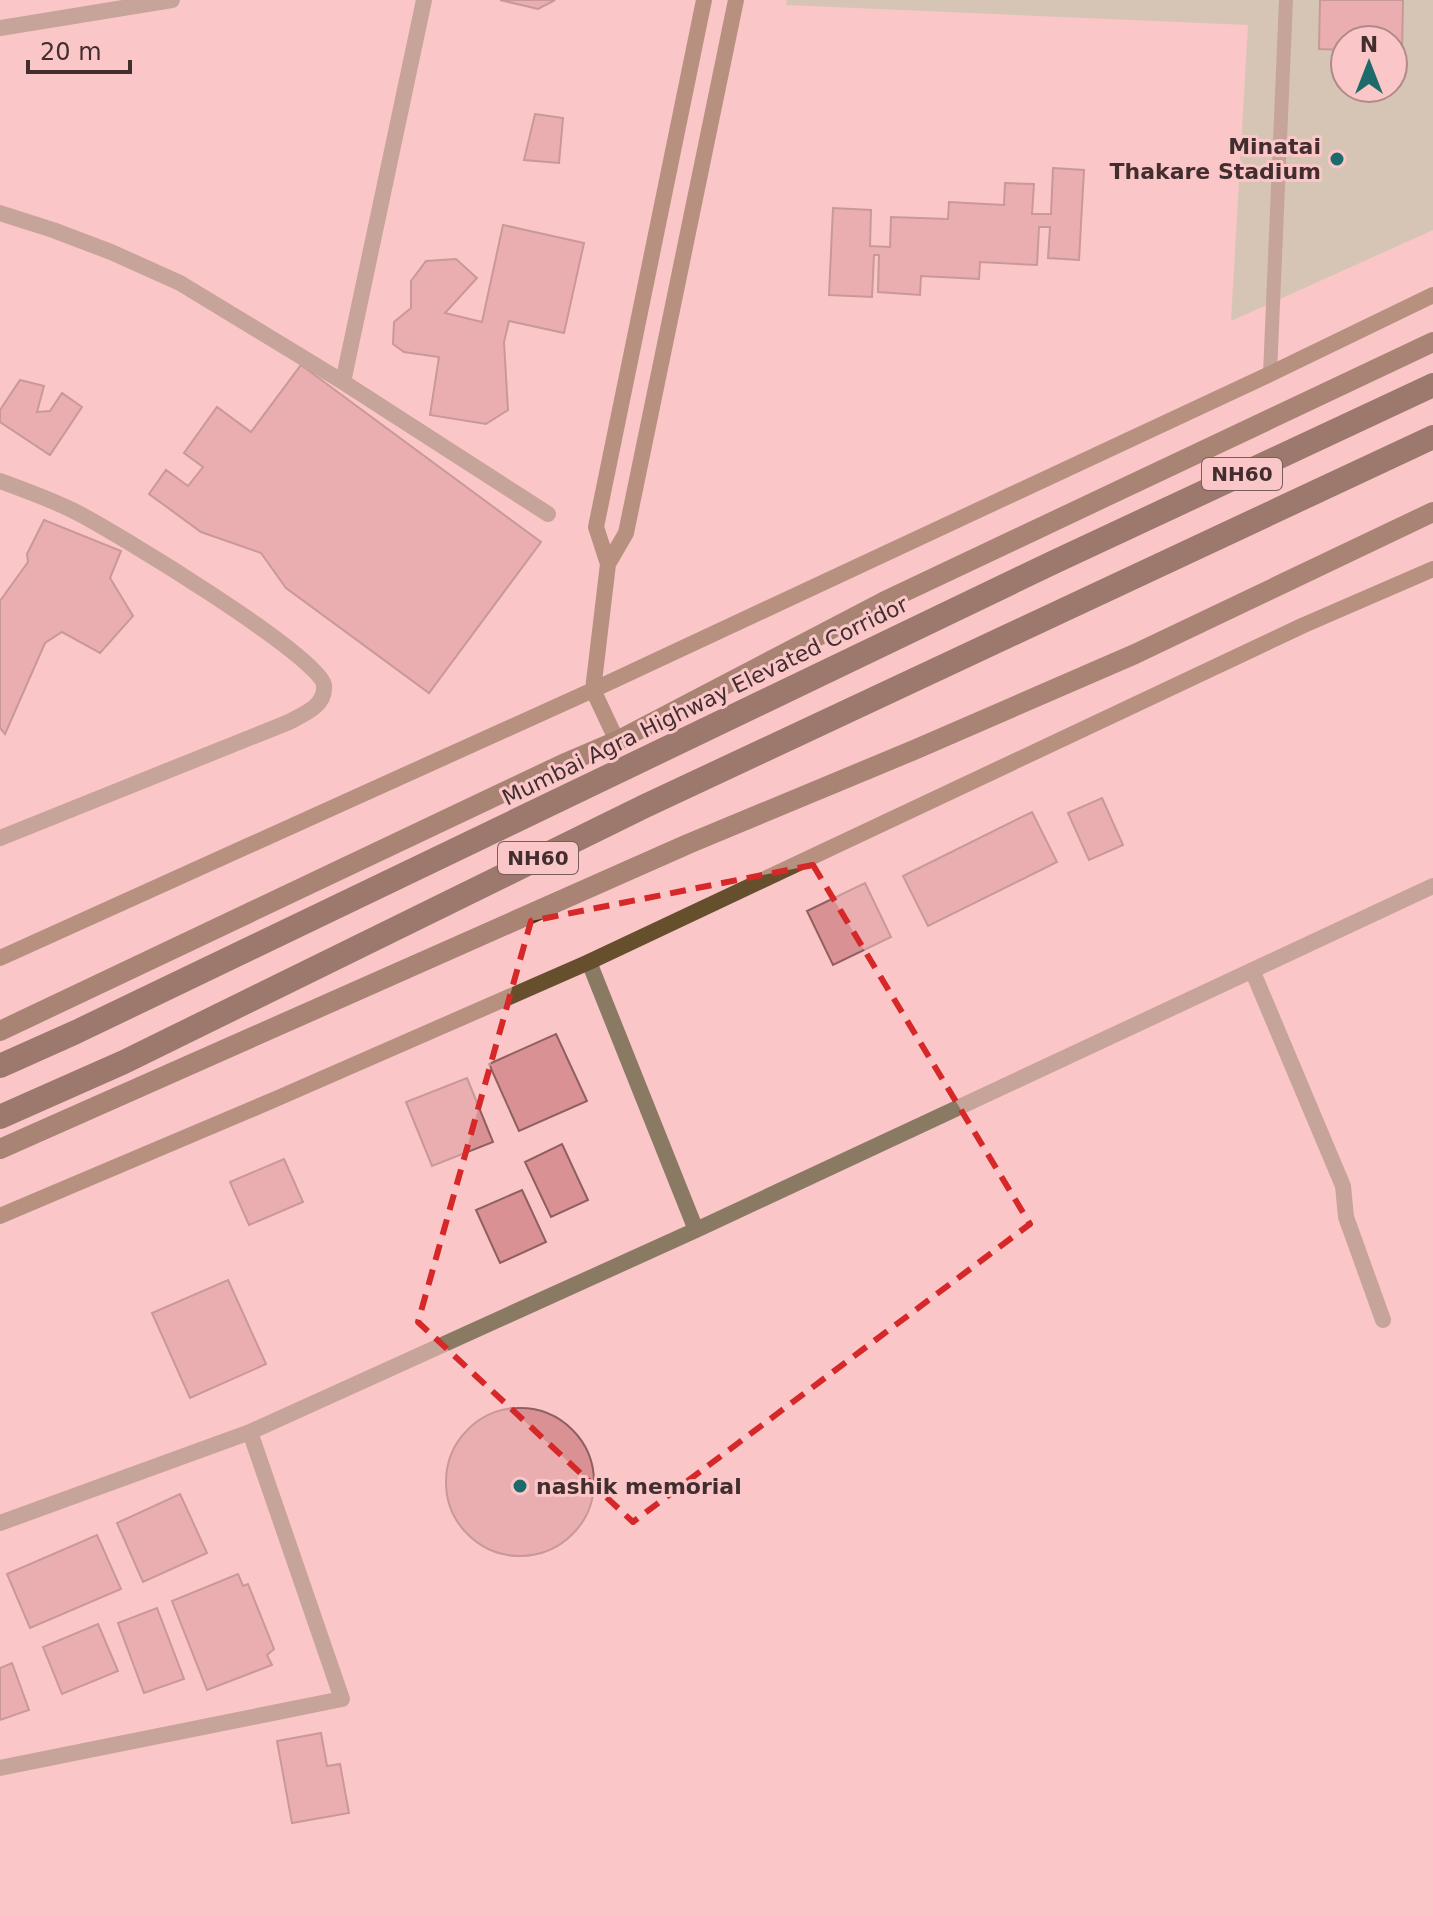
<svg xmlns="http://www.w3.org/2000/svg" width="1433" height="1916" font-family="'DejaVu Sans',sans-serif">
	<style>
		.green { fill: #aac3a0; fill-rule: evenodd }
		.building { fill: #d99194; stroke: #8e6062; stroke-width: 2 }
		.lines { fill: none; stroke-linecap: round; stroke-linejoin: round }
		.lane { stroke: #8a7a63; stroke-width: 14 }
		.street { stroke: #8a7a63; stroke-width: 16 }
		.secondary { stroke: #664f2c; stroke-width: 16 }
		.primary { stroke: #48320e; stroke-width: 20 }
		.highway { stroke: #2d1b00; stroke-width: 24 }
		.marked { fill: none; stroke: #d62828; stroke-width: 6; stroke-dasharray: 16 10; stroke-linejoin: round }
		.poi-dot { fill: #1d6a6b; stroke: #fac6c7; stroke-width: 3 }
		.labels { text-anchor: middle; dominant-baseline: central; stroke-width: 6; stroke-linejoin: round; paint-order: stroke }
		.shield { fill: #fac6c7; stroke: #795c5d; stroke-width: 2 }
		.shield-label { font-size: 20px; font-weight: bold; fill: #422e2f }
		.poi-label { font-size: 22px; font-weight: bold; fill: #422e2f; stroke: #fac6c7; text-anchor: end }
		.street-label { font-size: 22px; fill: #422e2f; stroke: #fac6c7 }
	</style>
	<rect width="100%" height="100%" fill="#fac6c7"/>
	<path class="green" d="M787,0H1433V230L1231,321L1248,25L786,5ZM1345,40H1393V88H1345Z"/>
	<path class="building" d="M500,0H555L538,9Z
		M1320,0H1403L1402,51H1393V40H1345V50L1319,49Z
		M535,114L563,118L559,163L524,160Z
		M1053,168L1084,170L1079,260L1048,258L1050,227H1039L1037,265L980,262L979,279L921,276L920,295L878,292L879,255H874L872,297L829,295L833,208L871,210L870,246L890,247L891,217L948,219L949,202L1004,205L1005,183L1034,184L1032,214H1051Z
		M503,225L584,243L564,333L509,321L504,342L508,410L486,424L430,415L439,357L404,352L393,344L394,322L411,308V281L426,261L456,259L477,278L445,313L482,322Z
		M301,365L541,542L429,693L286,588L261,553L201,532L149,494L166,470L188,486L203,467L184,453L217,407L251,432Z
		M20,380L44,386L37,412L50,411L62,393L82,407L50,455L0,422V410Z
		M44,520L121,551L110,578L133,616L100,653L62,632L45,643L5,734L0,728V601L28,562L27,554Z
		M1102,798L1123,845L1089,860L1068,813Z
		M1032,812L1057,862L928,926L903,876Z
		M865,883L891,937L833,965L807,911Z
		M556,1034L587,1101L519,1131L489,1064Z
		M467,1078L493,1142L432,1166L406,1102Z
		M562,1144L588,1200L551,1217L525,1162Z
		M284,1159L303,1202L249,1225L230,1182Z
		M522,1190L546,1242L500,1263L476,1210Z
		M228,1280L266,1364L190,1398L152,1313Z
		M446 1482a74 74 0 1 1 148 0a74 74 0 1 1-148 0Z
		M180,1494L207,1553L143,1582L117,1523Z
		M97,1535L121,1589L30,1628L7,1574Z
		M238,1574L243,1586L248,1584L274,1649L267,1655L272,1665L207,1690L172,1601Z
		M157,1608L184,1679L144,1693L118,1623Z
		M98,1624L118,1671L62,1694L43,1647Z
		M12,1663L29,1710L0,1720V1668Z
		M321,1733L327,1766L340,1764L349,1813L292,1823L277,1741Z"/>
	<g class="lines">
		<path class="lane" d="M1270,374L1286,0"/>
		<path class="street" d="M0,28L172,0
			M0,213L53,230L111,252L180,283L343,382L548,514
			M343,382L424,0
			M0,481C25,490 50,499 74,511C109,528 321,657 324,685C326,706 304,714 289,722L0,838
			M589,962L696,1230
			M1252,970L1343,1186L1346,1217L1383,1320
			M0,1523L250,1432L696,1230L1433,886
			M0,1768L342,1699L250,1432"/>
		<path class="secondary" d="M608,564L626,533L736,0
			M617,741L593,690L608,564L596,527L704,0
			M0,958L593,690L1270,374L1433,295
			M0,1216L278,1098L589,962L1304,625L1433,569"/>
		<path class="primary" d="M0,1031L563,764L617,741L885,601L1433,342
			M0,1149L688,844L914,750L1135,654L1433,512"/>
		<path class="highway" d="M0,1066L76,1032L1052,563L1433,385
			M0,1117L124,1062L645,806L1433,437"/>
	</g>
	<path d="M0 0H1433V1916H0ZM813,865L1030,1224L633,1522L418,1322L531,921Z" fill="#fac6c7" fill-opacity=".55" fill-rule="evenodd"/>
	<path class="marked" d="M813,865L1030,1224L633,1522L418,1322L531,921Z"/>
	<g class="poi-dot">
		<circle cx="1337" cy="159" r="8"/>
		<circle cx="520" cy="1486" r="8"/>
	</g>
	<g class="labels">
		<g class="shield">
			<rect x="1202" y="458" width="80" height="32" rx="6"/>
			<rect x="498" y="842" width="80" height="32" rx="6"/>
		</g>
		<g class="shield-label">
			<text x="1242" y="474">NH60</text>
			<text x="538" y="858">NH60</text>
		</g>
		<g class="poi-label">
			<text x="1321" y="146">Minatai<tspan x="1321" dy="25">Thakare Stadium</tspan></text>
			<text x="536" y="1486" text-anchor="start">nashik memorial</text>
		</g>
		<g class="street-label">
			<text transform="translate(705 701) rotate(-26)">Mumbai Agra Highway Elevated Corridor</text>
		</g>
	</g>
	<g transform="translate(1369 64)"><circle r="38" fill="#fac6c7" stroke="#b0898a" stroke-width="2"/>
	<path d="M0-6L14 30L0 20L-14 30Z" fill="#1d6a6b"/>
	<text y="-12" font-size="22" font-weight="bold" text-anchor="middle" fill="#422e2f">N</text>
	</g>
	<path d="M28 60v12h102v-12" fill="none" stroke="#422e2f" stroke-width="4"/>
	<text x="40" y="60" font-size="24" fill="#422e2f" stroke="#fac6c7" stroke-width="6" paint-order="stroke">20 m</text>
</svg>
